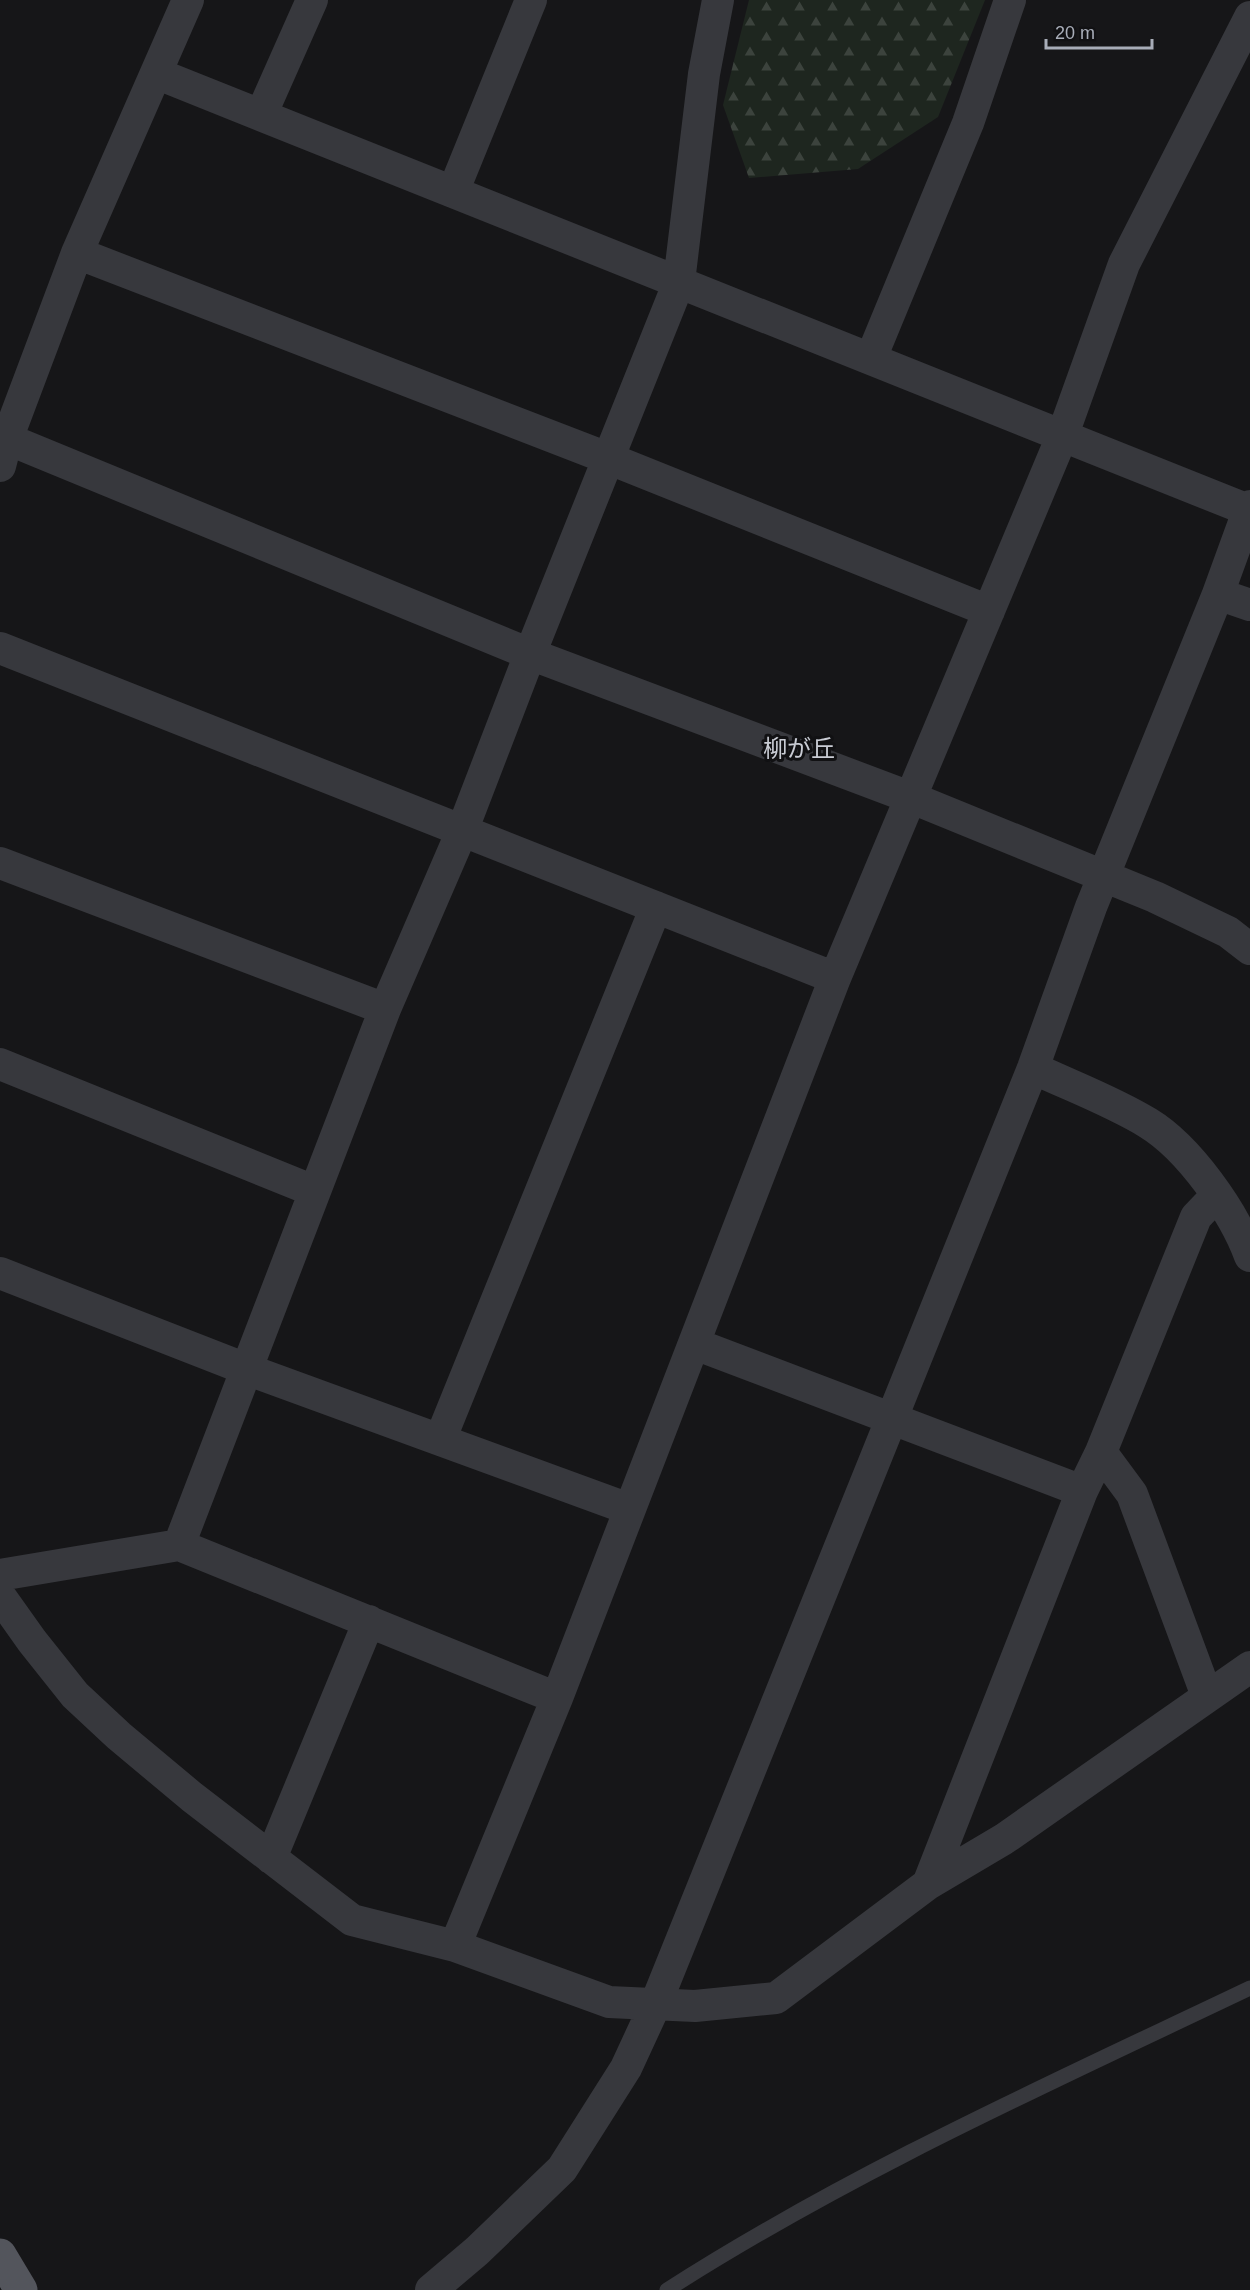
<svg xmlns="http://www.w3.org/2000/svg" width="1250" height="2290" font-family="Arial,'Noto Sans JP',sans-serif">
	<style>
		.forest { fill: url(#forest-firs) }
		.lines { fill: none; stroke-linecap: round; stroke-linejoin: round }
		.lane { stroke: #37383d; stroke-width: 15 }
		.street { stroke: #37383d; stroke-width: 32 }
		.primary { stroke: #53555c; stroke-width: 33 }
		.labels { text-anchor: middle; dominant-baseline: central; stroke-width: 6; stroke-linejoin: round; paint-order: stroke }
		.quarter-label { font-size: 24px; fill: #c9ccd4; stroke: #111113 }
	</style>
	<defs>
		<pattern id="forest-firs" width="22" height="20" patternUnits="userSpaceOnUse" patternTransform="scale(1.5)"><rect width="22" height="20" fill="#1e261f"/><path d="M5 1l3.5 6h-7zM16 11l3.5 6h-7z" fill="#3c433d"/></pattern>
	</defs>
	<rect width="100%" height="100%" fill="#161618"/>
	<path class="forest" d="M749,0H985L938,117L858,169L749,178L723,105Z"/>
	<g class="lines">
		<path class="lane" d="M667,2290C851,2172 1053,2082 1250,1988"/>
		<path class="street" d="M158,74L1248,510
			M261,115L312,0
			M453,192L531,0
			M77,253L610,459L989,611
			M871,358L968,123L1010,0
			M0,436L530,654L912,798L1155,897L1228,932L1250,949
			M0,466L7,439L77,253L188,0
			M1218,594L1250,605
			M0,648L835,978
			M0,863L385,1009
			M0,1064L314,1191
			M1033,1068C1071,1086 1112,1101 1148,1123C1189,1148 1234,1212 1250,1256
			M0,1273L246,1369L629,1509
			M695,1344L1082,1491
			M440,1440L656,907
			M1101,1452L1132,1494L1207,1696
			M179,1545L385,1009L462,831L530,654L679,282L704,74L718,0
			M0,1575L179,1545L557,1698
			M0,1596L32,1641L75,1695L119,1736L192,1797L352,1920L455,1946L609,2002L695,2006L776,1998L928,1884L1004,1839L1250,1667
			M271,1858L369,1621
			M928,1884L1082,1491L1101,1452L1196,1217L1217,1195
			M455,1946L557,1698L835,978L1063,434L1124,264L1250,17
			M431,2290L477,2251L562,2169L626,2068L656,2003L1033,1068L1091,907L1218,594L1250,506"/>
		<path class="primary" d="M0,2255L21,2290"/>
	</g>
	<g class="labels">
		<g class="quarter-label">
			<text x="799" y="748">柳が丘</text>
		</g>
	</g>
	<path d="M1046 39v9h106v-9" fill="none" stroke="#a8adb8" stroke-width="3"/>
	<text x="1055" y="39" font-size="18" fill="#a8adb8" stroke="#111113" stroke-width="4.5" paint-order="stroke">20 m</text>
</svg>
